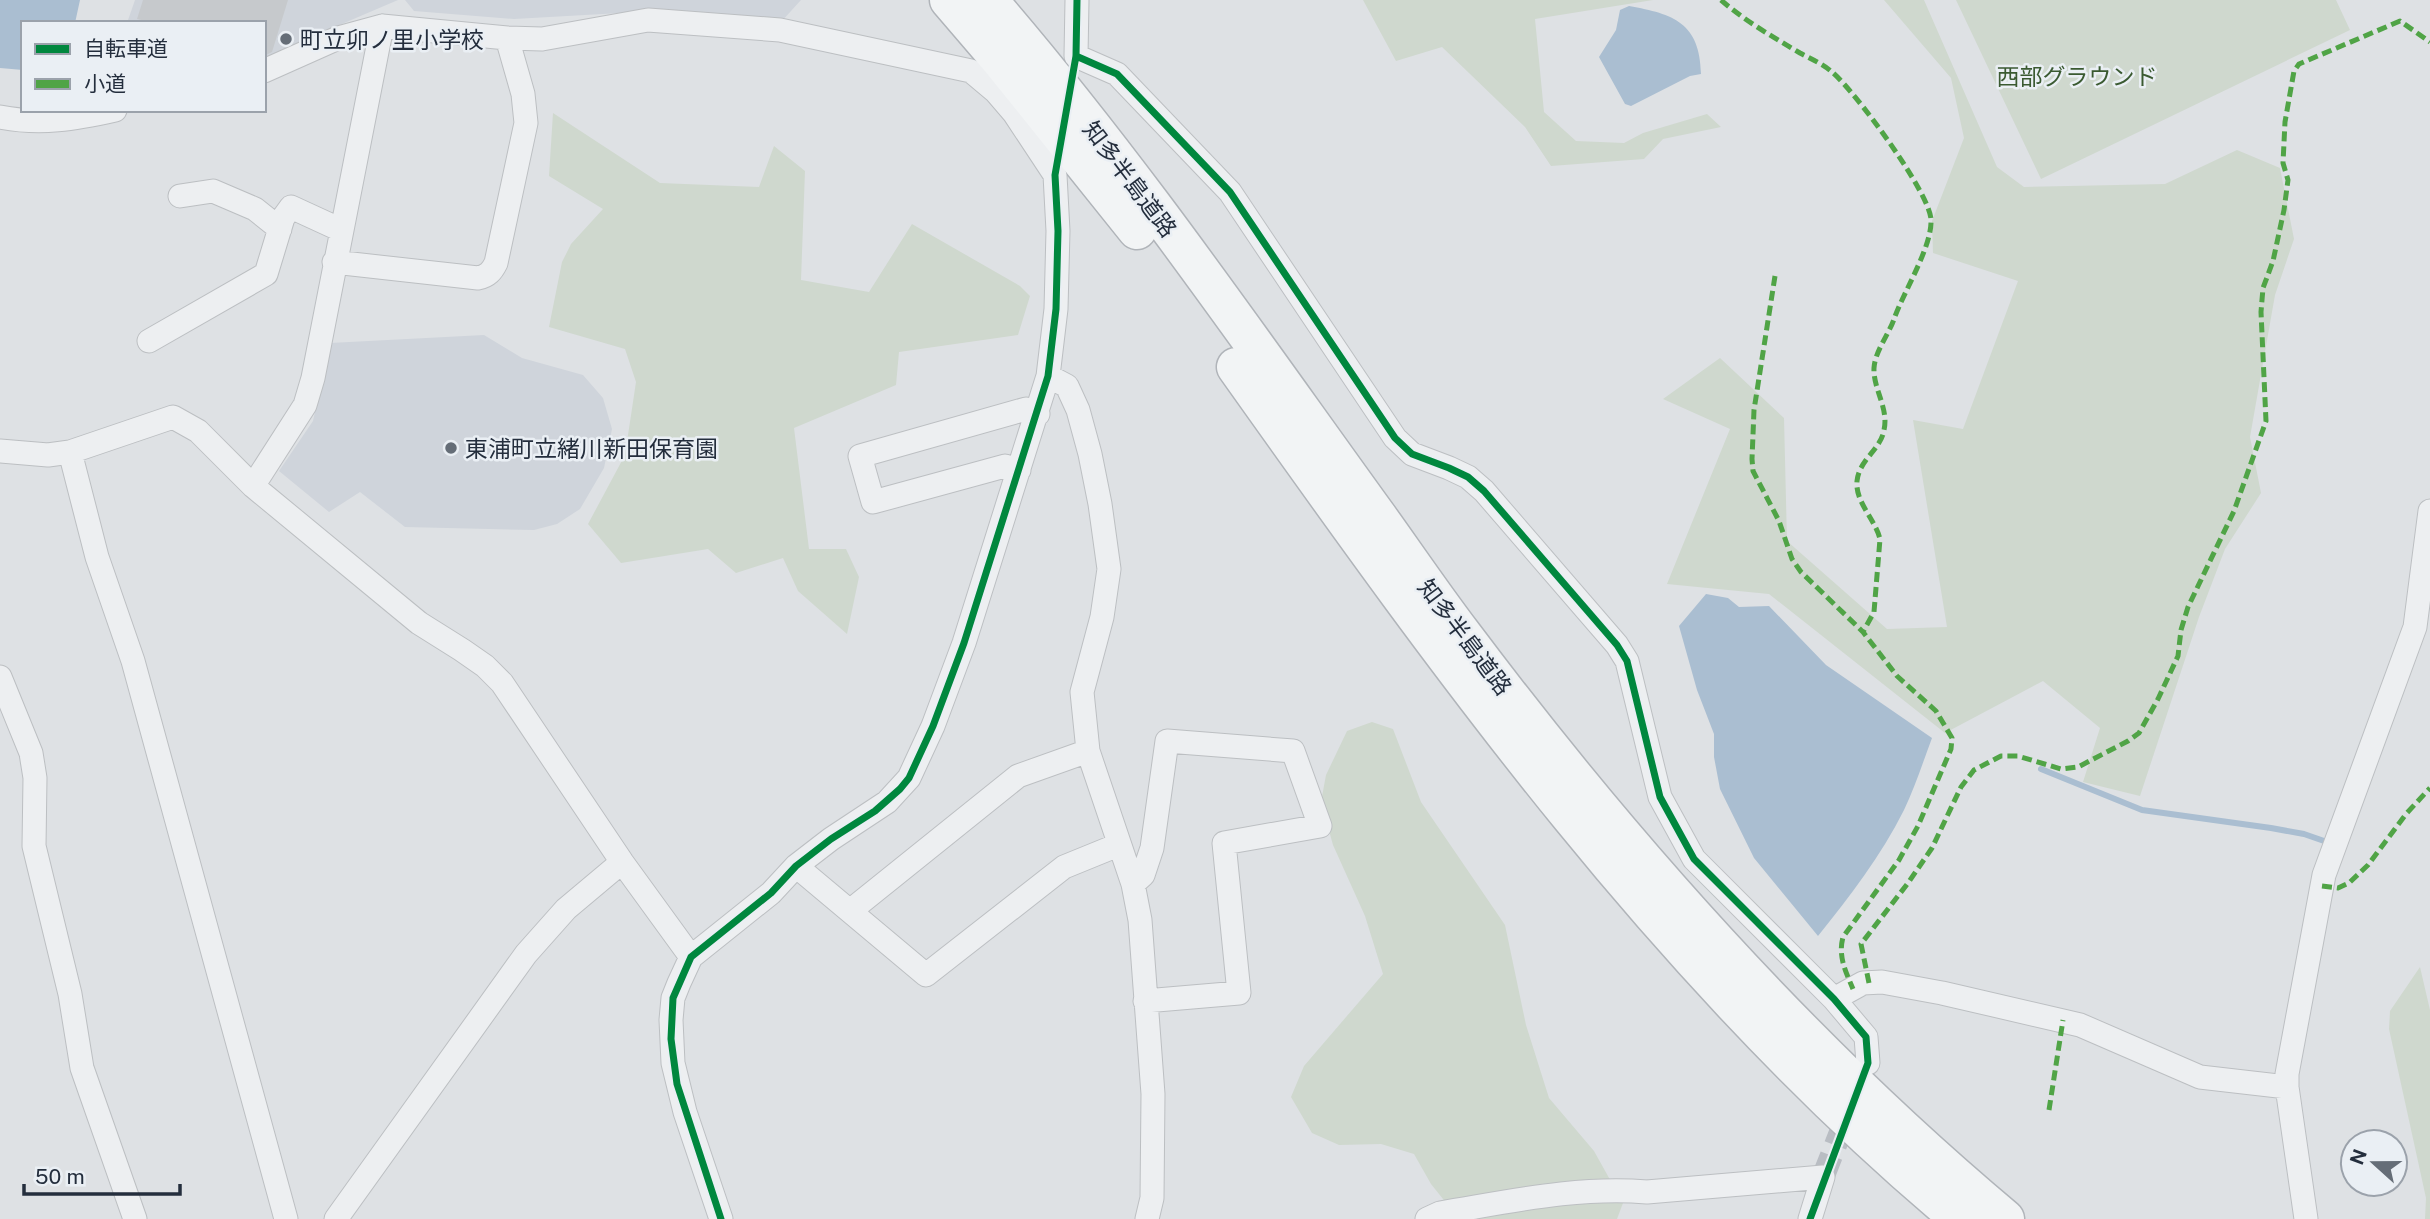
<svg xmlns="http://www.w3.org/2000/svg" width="2430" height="1219" font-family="'Public Sans','Noto Sans JP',sans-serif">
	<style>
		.built { fill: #cfd4db }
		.green { fill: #cfd8ce }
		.water { fill: #aabed1 }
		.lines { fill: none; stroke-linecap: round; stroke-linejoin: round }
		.stream { stroke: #aabed1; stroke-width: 6 }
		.building { fill: #c6c9cc }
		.street-tunnel { stroke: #b9bdc3; stroke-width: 23; stroke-dasharray: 23 11; stroke-linecap: butt }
		.street-casing { stroke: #bcbfc2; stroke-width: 25 }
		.highway-casing { stroke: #b0b4b9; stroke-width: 41 }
		.street { stroke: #edeff1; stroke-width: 23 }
		.highway { stroke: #f2f4f5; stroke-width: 38 }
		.quiet { stroke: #50a446; stroke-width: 5; stroke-dasharray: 10 5; stroke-linecap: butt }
		.cycleway-casing { stroke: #eaeff4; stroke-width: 11 }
		.cycleway { stroke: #00873e; stroke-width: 7 }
		.poi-dot { fill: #656d77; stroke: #eaeff4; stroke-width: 2.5 }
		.labels { text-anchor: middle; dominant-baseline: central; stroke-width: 5; stroke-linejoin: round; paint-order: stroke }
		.poi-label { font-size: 23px; fill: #242e3d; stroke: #eaeff4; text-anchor: start }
		.park-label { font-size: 23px; fill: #3a5a31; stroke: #eaeff4 }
		.street-label { font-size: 23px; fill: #242e3d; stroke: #eaeff4 }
	</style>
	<rect width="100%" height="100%" fill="#dee1e4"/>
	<path class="built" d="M135,0H398L288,47L264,64V23H127Z
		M405,0H801L781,22L656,11L514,19L414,11Z
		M484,335L522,358L583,375L603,398L612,429L604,468L580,509L557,524L534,530L405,527L360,492L329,512L279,471L313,421L330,343Z"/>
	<path class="green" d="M1363,0H1653L1535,19L1544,112L1576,141L1624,143L1643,133L1707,114L1721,127L1663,139L1644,159L1551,166L1525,127L1442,47L1396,61Z
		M1884,0H1924L1997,167L2024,187L2165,184L2237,150L2280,168L2294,239L2275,295L2250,437L2261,493L2225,549L2199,617L2140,796L2083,782L2100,728L2043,681L1945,733L1769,594L1667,584L1730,429L1663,399L1720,358L1784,418L1787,541L1887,629L1947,627L1913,420L1963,429L2018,281L1933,253L1932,221L1964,138L1951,78Z
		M1956,0H2336L2350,30L2041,179Z
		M553,113L660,183L759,187L774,146L805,171L801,280L869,292L912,224L1020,286L1030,296L1018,335L899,352L896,385L794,428L809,549H846L859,577L847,634L798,591L783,558L736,573L708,549L621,563L588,524L625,455L636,382L625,349L549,327L562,262L571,244L603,209L549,176Z
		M1372,722L1393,729L1421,802L1505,925L1526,1025L1549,1098L1594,1151L1623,1203L1617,1219H1459L1431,1184L1414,1154L1381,1144L1339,1145L1312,1133L1291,1097L1304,1066L1383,974L1365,916L1333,845L1321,802L1326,775L1347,731Z
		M2420,967L2430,1010V1219H2425L2426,1198L2389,1029L2390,1011Z"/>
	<path class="water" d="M0,0H80L75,23H23V70L0,68Z
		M1629,6C1674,14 1700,23 1701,74L1690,76L1631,106L1625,104L1599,57L1616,30L1620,10Z
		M1706,594L1728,598L1739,607L1769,606L1826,665L1932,738C1923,762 1915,787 1904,810C1881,856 1850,896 1818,936L1754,858L1720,789L1714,757V734L1697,690L1679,626Z"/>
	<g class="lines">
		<path class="stream" d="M2041,769L2142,810L2271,828L2304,834L2327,842"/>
	</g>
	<path class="building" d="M143,0H288L272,52L264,56V23H154L137,19Z"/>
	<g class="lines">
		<path class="street-tunnel" d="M1823,1177L1850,1108"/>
		<defs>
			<path id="street" d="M1077,0L1076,56L1117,74L1230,192L1395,438L1412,454L1449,468L1468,477L1484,491L1617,645L1627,661L1660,797L1694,859L1834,999L1866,1037L1868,1063
				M264,71L338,38L382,26L507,38L542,39L648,20L780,30L971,71L996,92L1014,113L1055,175L1058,231L1056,309L1048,376L964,643L933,726L909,778L887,802L831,839L796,866L771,893L691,957L679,983L673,998L671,1020L673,1063L685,1112L721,1219
				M0,117C41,125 75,119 115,110
				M180,196L213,191L255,209L280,229
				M334,262L478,278C488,276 492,271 496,263L526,123L523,94L507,38
				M149,341L266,274L283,218L291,207L341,230
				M1048,376L1067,386L1078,410L1090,454L1100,504L1109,569L1102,617L1082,692L1088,751L1133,884L1140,920L1153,1094L1152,1198L1147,1219
				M0,451L48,455L70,452L173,417L198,431L253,486L419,623L462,650L485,666L502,683L622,862L691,957
				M70,452L97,557L133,661L286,1219
				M1019,470L1005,466L873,502L860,456L1026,409L1038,414
				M253,486L305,405L313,378L382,26
				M0,677L31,753L35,778L34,846L70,994L82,1068L135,1219
				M796,866L926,975L1064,867L1118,845
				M1133,884L1143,875L1152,848L1167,741L1293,751L1320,826L1224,843L1239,993L1145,1001
				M850,911L1018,776L1088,751
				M1834,999L1863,983L1882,982L1942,993L2080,1025L2200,1077L2287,1087V1074L2324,875L2415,627L2430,511
				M2287,1087L2306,1219
				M336,1219L526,954L566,909L622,862
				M1427,1219L1440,1213C1508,1202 1578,1186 1647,1192L1823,1177L1810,1219"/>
			<path id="highway" d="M949,0L1003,63L1137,230
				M988,0C1129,163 1252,343 1378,517C1406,556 1433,596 1462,634C1622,847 1801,1048 2005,1219
				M1236,367C1452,671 1671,978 1960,1219"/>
		</defs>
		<use href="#street" class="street-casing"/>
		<use href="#highway" class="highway-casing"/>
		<use href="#street" class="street"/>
		<use href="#highway" class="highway"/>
		<path class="quiet" d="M1721,0C1745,21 1773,37 1800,53C1811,59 1823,64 1832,72C1854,90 1931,194 1931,220C1932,247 1904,291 1894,319C1889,334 1875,351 1874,368C1873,389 1889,408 1884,430C1881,449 1859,460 1857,481C1855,502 1875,519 1880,539L1874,612L1863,632
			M1775,276L1754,410L1752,459L1753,471L1779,521L1792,559L1801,572L1863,632L1897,676L1936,711L1952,738L1951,749L1918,826L1899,860L1843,937C1838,956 1845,970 1853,989
			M2322,886L2338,888L2349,883L2368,865L2406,814L2430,788
			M1869,983L1861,944L1908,883L1932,848L1961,787L1974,770L2001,756H2018L2061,769L2078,767L2128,741L2139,733L2158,699L2178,656L2181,630L2188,607L2234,511L2266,421L2261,312L2263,288L2273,261L2284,210L2288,180L2283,163L2285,122L2294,71L2299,64L2400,21L2430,42
			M2049,1110L2063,1020"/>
		<defs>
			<path id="cycleway" d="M1076,56L1117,74L1230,192L1395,438L1412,454L1449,468L1468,477L1484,491L1617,645L1627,661L1660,797L1694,859L1834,999L1866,1037L1868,1063L1810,1219
				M721,1219L677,1084L671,1039L673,998L691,957L771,893L796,866L831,839L875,811L900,789L909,778L933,726L964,643L1048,376L1056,309L1058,231L1055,175L1076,56L1077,0"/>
		</defs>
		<use href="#cycleway" class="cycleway-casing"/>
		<use href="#cycleway" class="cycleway"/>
	</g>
	<g class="poi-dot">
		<circle cx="286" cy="39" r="7"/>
		<circle cx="451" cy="448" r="7"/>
	</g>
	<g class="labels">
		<g class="poi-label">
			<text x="300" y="39">町立卯ノ里小学校</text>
			<text x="465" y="448">東浦町立緒川新田保育園</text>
		</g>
		<g class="park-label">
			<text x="2077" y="76">西部グラウンド</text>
		</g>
		<g class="street-label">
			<text transform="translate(1130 179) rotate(53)">知多半島道路</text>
			<text transform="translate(1465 637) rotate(53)">知多半島道路</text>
		</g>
	</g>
	<rect x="21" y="21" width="245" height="91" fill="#eaeff4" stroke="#9ba2ab" stroke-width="2"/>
	<rect x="35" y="44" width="35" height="10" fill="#00873e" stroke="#9ba2ab" stroke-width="2"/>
	<text x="84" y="56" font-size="21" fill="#242e3d">自転車道</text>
	<rect x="35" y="79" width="35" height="10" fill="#50a446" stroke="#9ba2ab" stroke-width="2"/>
	<text x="84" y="91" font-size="21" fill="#242e3d">小道</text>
	<g transform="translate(2374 1163) rotate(291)"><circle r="33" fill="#eaeff4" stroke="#9ba2ab" stroke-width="2"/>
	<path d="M0-5L12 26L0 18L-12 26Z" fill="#656d77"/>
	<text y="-10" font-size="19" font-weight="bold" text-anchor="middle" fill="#242e3d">N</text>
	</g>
	<path d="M24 1184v10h156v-10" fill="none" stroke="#242e3d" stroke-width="3.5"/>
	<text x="35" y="1184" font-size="21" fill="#242e3d" stroke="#eaeff4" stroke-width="5" paint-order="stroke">50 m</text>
</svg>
